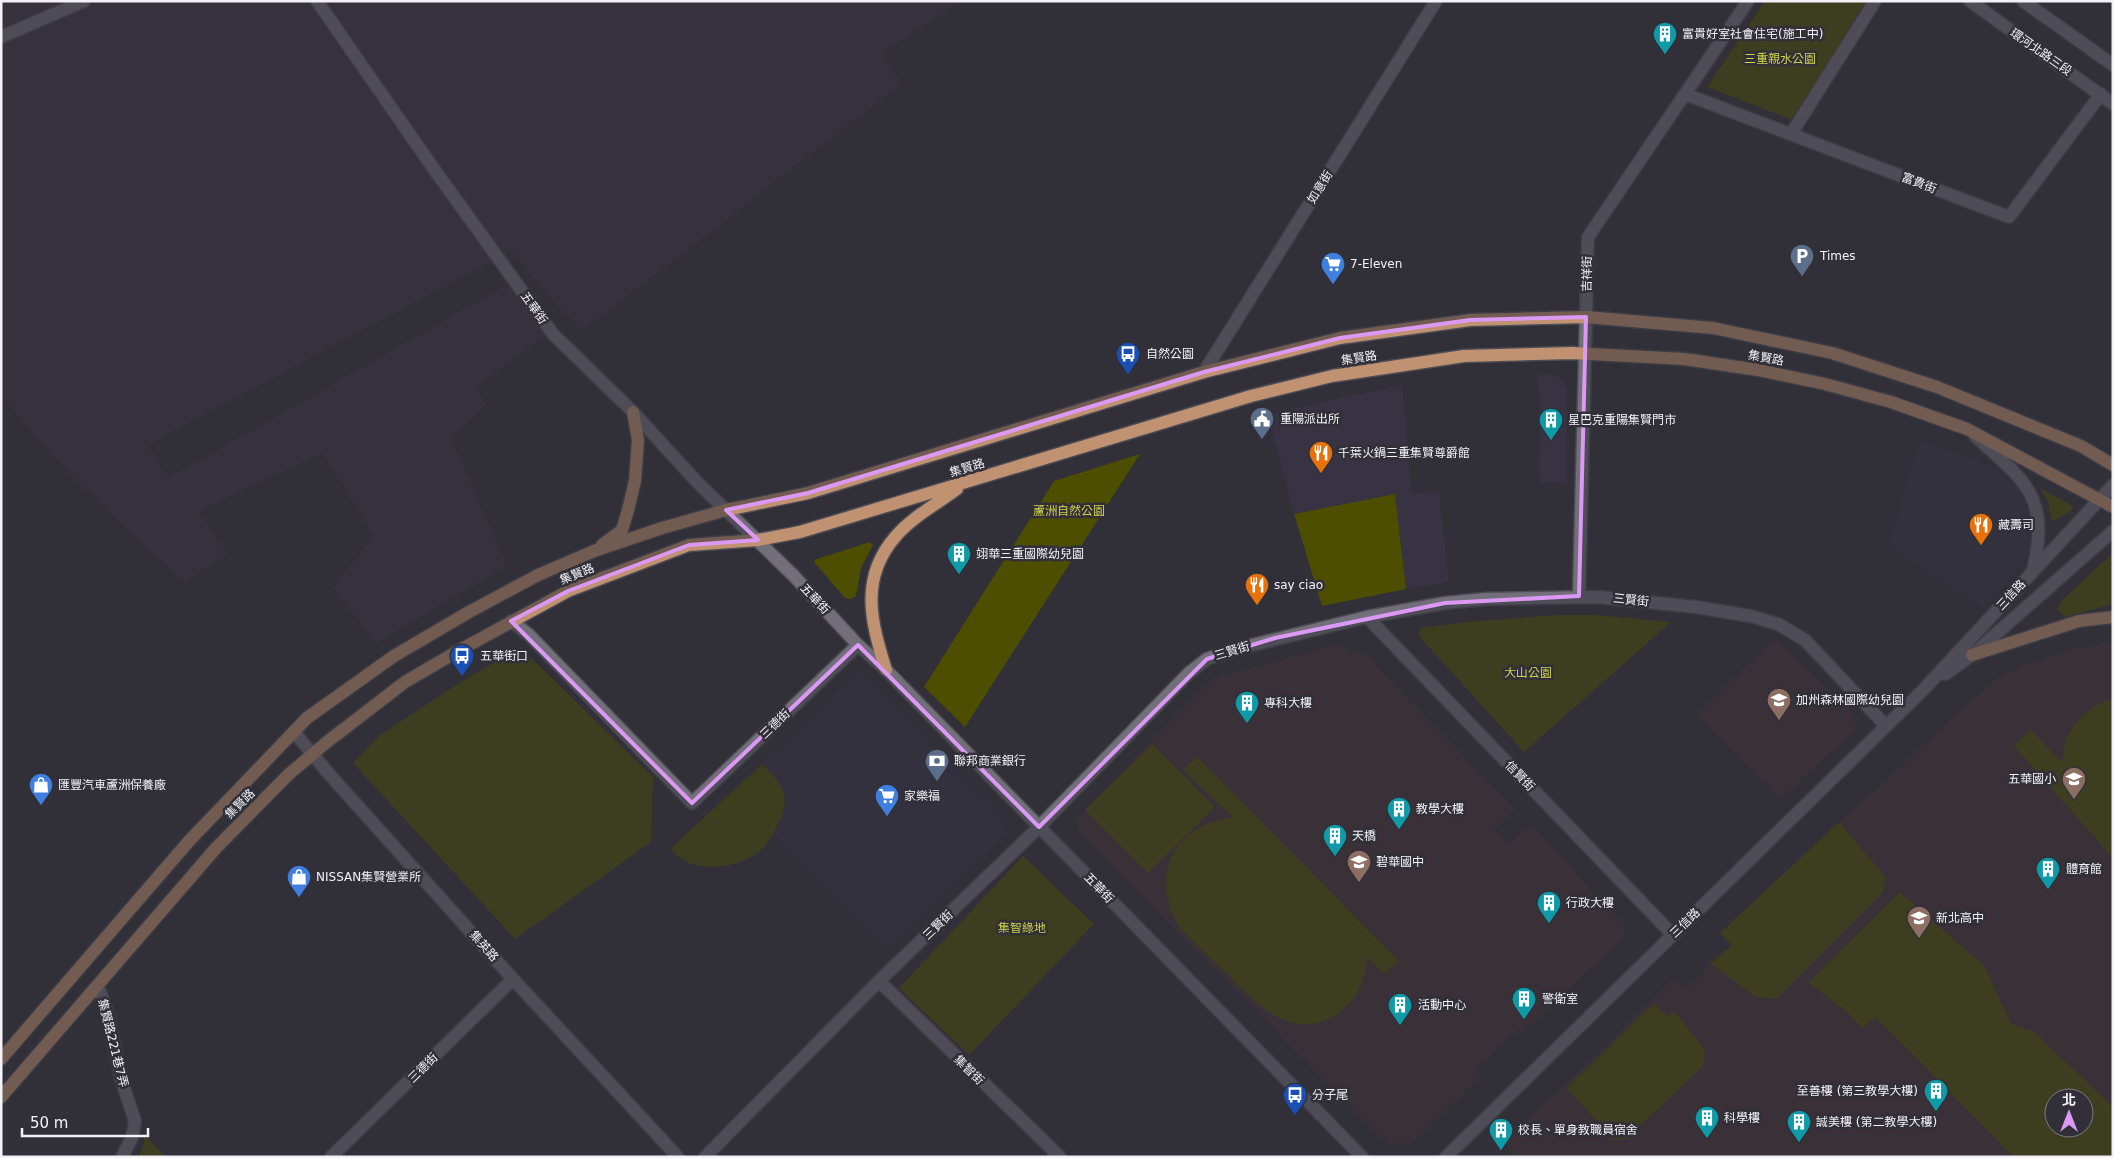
<svg xmlns="http://www.w3.org/2000/svg" width="2114" height="1158" font-family="'DejaVu Sans','Noto Sans TC',sans-serif">
	<style>
		.built { fill: #373343 }
		.industrial { fill: #3d3444 }
		.education { fill: #463236; fill-rule: evenodd }
		.green { fill: #4d4e00; fill-rule: evenodd }
		.lines { fill: none; stroke-linecap: round; stroke-linejoin: round }
		.minor-casing { stroke: #4d4c54; stroke-width: 15 }
		.major-casing { stroke: #4d4c54; stroke-width: 15 }
		.minor { stroke: #726f7a; stroke-width: 12 }
		.major { stroke: #c19271; stroke-width: 12 }
		.marked { fill: none; stroke: #dc99f4; stroke-width: 4; stroke-linejoin: round }
		.labels { text-anchor: middle; dominant-baseline: central; stroke-width: 5; stroke-linejoin: round; paint-order: stroke }
		.poi-label { font-size: 12px; fill: #f3f2f8; stroke: #312f38; text-anchor: start }
		.street-label { font-size: 12px; fill: #f3f2f8; stroke: #312f38 }
		.park-label { font-size: 12px; fill: #cfd249; stroke: #312f38 }
	</style>
	<rect width="100%" height="100%" fill="#312f38"/>
	<path class="built" d="M1539,374L1555,375L1563,381L1567,388V483H1540Z
		M1402,386L1412,494L1439,491L1449,582L1406,589L1395,494L1294,514L1268,415L1328,400Z
		M1919,439L1981,462L2003,474L2018,487L2024,499L2030,532L2029,547L2025,559L2017,572L1982,607L1888,546Z
		M858,672L1001,816L1004,823L1003,836L889,948L773,834L784,809L762,764Z"/>
	<path class="industrial" d="M1,1H961L882,53L901,84L600,318L578,329L511,251L148,445L168,478L508,284L547,329L542,338L477,386L486,405L451,437L507,566L376,643L333,587L374,536L323,453L198,511L227,554L185,583L77,481L15,413L1,396Z"/>
	<path class="education" d="M1775,639L1853,714L1857,728L1781,800L1697,714Z
		M2103,643H2113V1157H1515L1503,1144L1674,978L1686,990L1710,963L1732,945L1720,933L1994,680L2026,665L2066,651ZM2054,1098H2084V1128H2054Z
		M1342,644L1352,652L1365,653L1515,810L1494,829L1508,844L1530,824L1624,923V937L1523,1033L1519,1029L1476,1068L1482,1077L1412,1143L1387,1144L1078,830L1076,818L1213,678Z"/>
	<path class="green" d="M1765,1H1869L1793,120L1707,87Z
		M1140,454L965,727L924,687L1054,481Z
		M2040,488L2073,506L2071,511L2052,522L2048,502Z
		M1395,494L1406,589L1322,606L1294,514Z
		M870,542L873,545L861,568L856,596L851,599L845,598L815,563L814,560Z
		M2113,553V604L2065,617L2057,610L2061,601Z
		M1557,615H1597L1671,622L1524,752L1419,636L1420,628L1466,622Z
		M520,647L653,777L651,842L515,939L353,763L380,735L458,684Z
		M2113,699V858L2014,746L2031,730L2062,763C2064,754 2063,744 2068,736C2077,718 2094,703 2113,699Z
		M1152,744L1215,807L1148,873L1085,810Z
		M1197,757L1399,961L1384,974L1367,957C1365,982 1357,1001 1335,1015C1291,1043 1256,1003 1227,974C1211,959 1196,944 1180,928C1157,892 1161,847 1203,826C1213,821 1223,819 1233,817L1183,770Z
		M762,764C771,773 781,782 784,795C787,806 781,818 776,828C773,834 769,842 764,847C746,866 708,873 685,861C680,858 674,853 670,849Z
		M1839,822L1885,877L1883,892L1776,999L1756,997L1710,963L1732,945L1720,933Z
		M1023,856L1094,924L969,1055L899,988Z
		M1900,892L1985,967L2011,1024L2034,1032L2113,1107V1157H2014L1875,1017L1862,1029L1847,1012L1809,982ZM2054,1098H2084V1128H2054Z
		M1654,1003L1668,1017L1675,1012L1705,1050L1703,1066L1626,1139L1614,1140L1567,1088Z
		M144,1135L166,1157H138L144,1143Z"/>
	<g class="lines">
		<defs>
			<path id="minor" d="M317,1L436,172L553,334L633,412L698,483L793,575L858,645L886,670L1362,1157
				M1970,1L2113,104
				M2023,1L2113,65
				M1,37L84,1
				M1685,94L2009,217L2101,94
				M1791,134L1875,1
				M1204,372L1436,1
				M1975,436C2026,482 2050,496 2033,571
				M1579,596L1588,237L1748,1
				M1367,617L1673,935
				M511,621L528,634L692,803L858,645
				M1945,674L1972,655L2113,531
				M294,732L329,774L513,979L678,1157
				M879,981L1060,1157
				M98,986L107,1012L122,1082L135,1121L132,1138L122,1157
				M331,1157L513,979
				M705,1157L879,981L1039,827L1189,673L1207,659L1240,648L1367,617L1445,603L1486,599L1598,597L1696,607L1750,616L1778,624L1805,640L1886,726
				M1446,1157L1923,690L2113,485"/>
			<path id="major" d="M602,545L622,530L628,510L635,481L638,440L633,412
				M1972,655L2079,621L2113,617
				M886,670C871,622 859,578 896,536C911,518 938,503 957,489
				M1,1059L189,841L307,718L394,656L469,612L538,575L594,551L662,528L726,510L808,493L1204,372L1340,338L1470,320L1586,317L1713,328L1832,353L1937,387L2081,446L2113,465
				M1,1097L216,848L289,774L327,742L405,682L458,651L568,591L689,545L758,540L800,532L1251,396L1332,376L1464,356L1572,353L1684,359L1758,370L1825,384L1891,402L1967,429L2113,507"/>
		</defs>
		<use href="#minor" class="minor-casing"/>
		<use href="#major" class="major-casing"/>
		<use href="#minor" class="minor"/>
		<use href="#major" class="major"/>
	</g>
	<path d="M0 0H2114V1158H0ZM1586,317L1579,596L1445,603L1275,638L1207,659L1039,827L858,645L692,803L511,621L568,591L689,545L758,540L726,510L808,493L1204,372L1340,338L1470,320Z" fill="#312f38" fill-opacity=".55" fill-rule="evenodd"/>
	<path class="marked" d="M1586,317L1579,596L1445,603L1275,638L1207,659L1039,827L858,645L692,803L511,621L568,591L689,545L758,540L726,510L808,493L1204,372L1340,338L1470,320Z"/>
	<defs>
		<symbol id="building-pin" viewBox="-11 -11 22 30"><path d="M0 17L-7.5 6A9.5 9.5 0 1 1 7.5 6Z" fill="#0f9aa8" stroke="#312f38"/><path d="M-4-6H4V6H1V3H-1V6H-4ZM-2.5-4.3h1.7v1.8h-1.7ZM.8-4.3h1.7v1.8H.8ZM-2.5-1h1.7V.8h-1.7ZM.8-1h1.7V.8H.8Z" fill="#fff"/></symbol>
		<symbol id="parking-pin" viewBox="-11 -11 22 30"><path d="M0 17L-7.5 6A9.5 9.5 0 1 1 7.5 6Z" fill="#5c6f8a" stroke="#312f38"/><path d="M-3.5-5.5H1a3.5 3.5 0 0 1 0 7H-1V5.5H-3.5ZM-1-3.4V-.6H.8a1.4 1.4 0 0 0 0-2.8Z" fill="#fff"/></symbol>
		<symbol id="supermarket-pin" viewBox="-11 -11 22 30"><path d="M0 17L-7.5 6A9.5 9.5 0 1 1 7.5 6Z" fill="#3f7fe0" stroke="#312f38"/><path d="M-6-5.5h2.5l.6 2H6L4.5 2H-2.5L-4.4-4H-6ZM-1.5 3.2a1.3 1.3 0 1 0 .1 0ZM3 3.2a1.3 1.3 0 1 0 .1 0Z" fill="#fff"/></symbol>
		<symbol id="bus-pin" viewBox="-11 -11 22 30"><path d="M0 17L-7.5 6A9.5 9.5 0 1 1 7.5 6Z" fill="#1a4fb4" stroke="#312f38"/><path d="M-5-6H5V4H4V6H2V4H-2V6H-4V4H-5ZM-3.5-4V0h7V-4ZM-3.5 1.2v1.5H-2V1.2ZM2 1.2v1.5H3.5V1.2Z" fill="#fff"/></symbol>
		<symbol id="civic-pin" viewBox="-11 -11 22 30"><path d="M0 17L-7.5 6A9.5 9.5 0 1 1 7.5 6Z" fill="#5c6f8a" stroke="#312f38"/><path d="M-.6-6.5H3V-4.5H.6V-3L4-1V1h2V6H-6V1h2V-1L-.6-3ZM-1.2 2.5V6h2.4V2.5Z" fill="#fff"/></symbol>
		<symbol id="restaurant-pin" viewBox="-11 -11 22 30"><path d="M0 17L-7.5 6A9.5 9.5 0 1 1 7.5 6Z" fill="#e8710a" stroke="#312f38"/><path d="M-5-6h1v4h1v-4h1v4h1v-4h1v5L-1.5 .5V6h-2V.5L-5-1ZM5-6V6H3V1.5H1.5Q1.5-4 5-6Z" fill="#fff"/></symbol>
		<symbol id="school-pin" viewBox="-11 -11 22 30"><path d="M0 17L-7.5 6A9.5 9.5 0 1 1 7.5 6Z" fill="#8d6e63" stroke="#312f38"/><path d="M0-5L7-2L0 1L-7-2ZM-4 1L0 2.5L4 1V4Q0 6-4 4Z" fill="#fff"/></symbol>
		<symbol id="bank-pin" viewBox="-11 -11 22 30"><path d="M0 17L-7.5 6A9.5 9.5 0 1 1 7.5 6Z" fill="#5c6f8a" stroke="#312f38"/><path d="M-6-4H6V4H-6ZM0-2.3a2.3 2.3 0 1 0 0 4.6a2.3 2.3 0 1 0 0-4.6Z" fill="#fff"/></symbol>
		<symbol id="shop-pin" viewBox="-11 -11 22 30"><path d="M0 17L-7.5 6A9.5 9.5 0 1 1 7.5 6Z" fill="#3f7fe0" stroke="#312f38"/><path d="M-5-2.5h2.3a2.7 3.5 0 0 1 5.4 0H5L5.5 6h-11ZM-1.5-2.5h3a1.5 2.3 0 0 0-3 0Z" fill="#fff"/></symbol>
	</defs>
	<g fill-rule="evenodd">
		<use href="#building-pin" x="1651" y="20" width="28" height="38"/>
		<use href="#parking-pin" x="1788" y="242" width="28" height="38"/>
		<use href="#supermarket-pin" x="1319" y="250" width="28" height="38"/>
		<use href="#bus-pin" x="1114" y="340" width="28" height="38"/>
		<use href="#civic-pin" x="1248" y="405" width="28" height="38"/>
		<use href="#building-pin" x="1537" y="406" width="28" height="38"/>
		<use href="#restaurant-pin" x="1307" y="439" width="28" height="38"/>
		<use href="#restaurant-pin" x="1967" y="511" width="28" height="38"/>
		<use href="#building-pin" x="945" y="540" width="28" height="38"/>
		<use href="#restaurant-pin" x="1243" y="571" width="28" height="38"/>
		<use href="#bus-pin" x="448" y="642" width="28" height="38"/>
		<use href="#school-pin" x="1765" y="686" width="28" height="38"/>
		<use href="#building-pin" x="1233" y="689" width="28" height="38"/>
		<use href="#bank-pin" x="923" y="747" width="28" height="38"/>
		<use href="#school-pin" x="2060" y="765" width="28" height="38"/>
		<use href="#shop-pin" x="27" y="771" width="28" height="38"/>
		<use href="#supermarket-pin" x="873" y="782" width="28" height="38"/>
		<use href="#building-pin" x="1385" y="795" width="28" height="38"/>
		<use href="#building-pin" x="1321" y="822" width="28" height="38"/>
		<use href="#school-pin" x="1345" y="848" width="28" height="38"/>
		<use href="#building-pin" x="2034" y="855" width="28" height="38"/>
		<use href="#shop-pin" x="285" y="863" width="28" height="38"/>
		<use href="#building-pin" x="1535" y="889" width="28" height="38"/>
		<use href="#school-pin" x="1905" y="904" width="28" height="38"/>
		<use href="#building-pin" x="1510" y="985" width="28" height="38"/>
		<use href="#building-pin" x="1386" y="991" width="28" height="38"/>
		<use href="#building-pin" x="1922" y="1077" width="28" height="38"/>
		<use href="#bus-pin" x="1281" y="1081" width="28" height="38"/>
		<use href="#building-pin" x="1693" y="1104" width="28" height="38"/>
		<use href="#building-pin" x="1785" y="1108" width="28" height="38"/>
		<use href="#building-pin" x="1487" y="1116" width="28" height="38"/>
	</g>
	<g class="labels">
		<g class="poi-label">
			<text x="1682" y="34">富貴好室社會住宅(施工中)</text>
			<text x="1820" y="256">Times</text>
			<text x="1350" y="264">7-Eleven</text>
			<text x="1146" y="354">自然公園</text>
			<text x="1280" y="419">重陽派出所</text>
			<text x="1568" y="420">星巴克重陽集賢門市</text>
			<text x="1338" y="453">千葉火鍋三重集賢尊爵館</text>
			<text x="1998" y="525">藏壽司</text>
			<text x="976" y="554">翊華三重國際幼兒園</text>
			<text x="1274" y="585">say ciao</text>
			<text x="480" y="656">五華街口</text>
			<text x="1796" y="700">加州森林國際幼兒園</text>
			<text x="1264" y="703">專科大樓</text>
			<text x="954" y="761">聯邦商業銀行</text>
			<text x="2056" y="779" text-anchor="end">五華國小</text>
			<text x="58" y="785">匯豐汽車蘆洲保養廠</text>
			<text x="904" y="796">家樂福</text>
			<text x="1416" y="809">教學大樓</text>
			<text x="1352" y="836">天橋</text>
			<text x="1376" y="862">碧華國中</text>
			<text x="2066" y="869">體育館</text>
			<text x="316" y="877">NISSAN集賢營業所</text>
			<text x="1566" y="903">行政大樓</text>
			<text x="1936" y="918">新北高中</text>
			<text x="1542" y="999">警衛室</text>
			<text x="1418" y="1005">活動中心</text>
			<text x="1918" y="1091" text-anchor="end">至善樓 (第三教學大樓)</text>
			<text x="1312" y="1095">分子尾</text>
			<text x="1724" y="1118">科學樓</text>
			<text x="1816" y="1122">誠美樓 (第二教學大樓)</text>
			<text x="1518" y="1130">校長、單身教職員宿舍</text>
		</g>
		<g class="street-label">
			<text transform="translate(2041 52) rotate(35)">環河北路三段</text>
			<text transform="translate(1919 183) rotate(21)">富貴街</text>
			<text transform="translate(1320 187) rotate(-58)">如意街</text>
			<text transform="translate(1587 274) rotate(-89)">吉祥街</text>
			<text transform="translate(534 308) rotate(54)">五華街</text>
			<text transform="translate(1359 358) rotate(-9)">集賢路</text>
			<text transform="translate(1766 358) rotate(10)">集賢路</text>
			<text transform="translate(967 468) rotate(-17)">集賢路</text>
			<text transform="translate(577 574) rotate(-22)">集賢路</text>
			<text transform="translate(2011 595) rotate(-47)">三信路</text>
			<text transform="translate(815 599) rotate(47)">五華街</text>
			<text transform="translate(1631 600) rotate(6)">三賢街</text>
			<text transform="translate(1232 651) rotate(-17)">三賢街</text>
			<text transform="translate(775 724) rotate(-44)">三德街</text>
			<text transform="translate(1520 776) rotate(46)">信賢街</text>
			<text transform="translate(240 804) rotate(-45)">集賢路</text>
			<text transform="translate(1099 888) rotate(46)">五華街</text>
			<text transform="translate(1685 923) rotate(-44)">三信路</text>
			<text transform="translate(938 925) rotate(-44)">三賢街</text>
			<text transform="translate(484 946) rotate(48)">集英路</text>
			<text transform="translate(113 1043) rotate(76)">集賢路221巷7弄</text>
			<text transform="translate(423 1068) rotate(-45)">三德街</text>
			<text transform="translate(969 1070) rotate(44)">集智街</text>
		</g>
		<g class="park-label">
			<text x="1780" y="59">三重親水公園</text>
			<text x="1069" y="511">蘆洲自然公園</text>
			<text x="1528" y="673">大山公園</text>
			<text x="1022" y="928">集智綠地</text>
		</g>
	</g>
	<rect width="2114" height="1158" fill="none" stroke="#f3f2f8" stroke-width="5"/>
	<g transform="translate(2069 1113)"><circle r="24" fill="#312f38" stroke="#7f7d85"/>
	<path d="M0-4L9 19L0 12L-9 19Z" fill="#dc99f4"/>
	<text y="-8" font-size="14" font-weight="bold" text-anchor="middle" fill="#f3f2f8">北</text>
	</g>
	<path d="M22 1128v8h126v-8" fill="none" stroke="#f3f2f8" stroke-width="2.5"/>
	<text x="30" y="1128" font-size="15" fill="#f3f2f8" stroke="#312f38" stroke-width="4" paint-order="stroke">50 m</text>
</svg>
